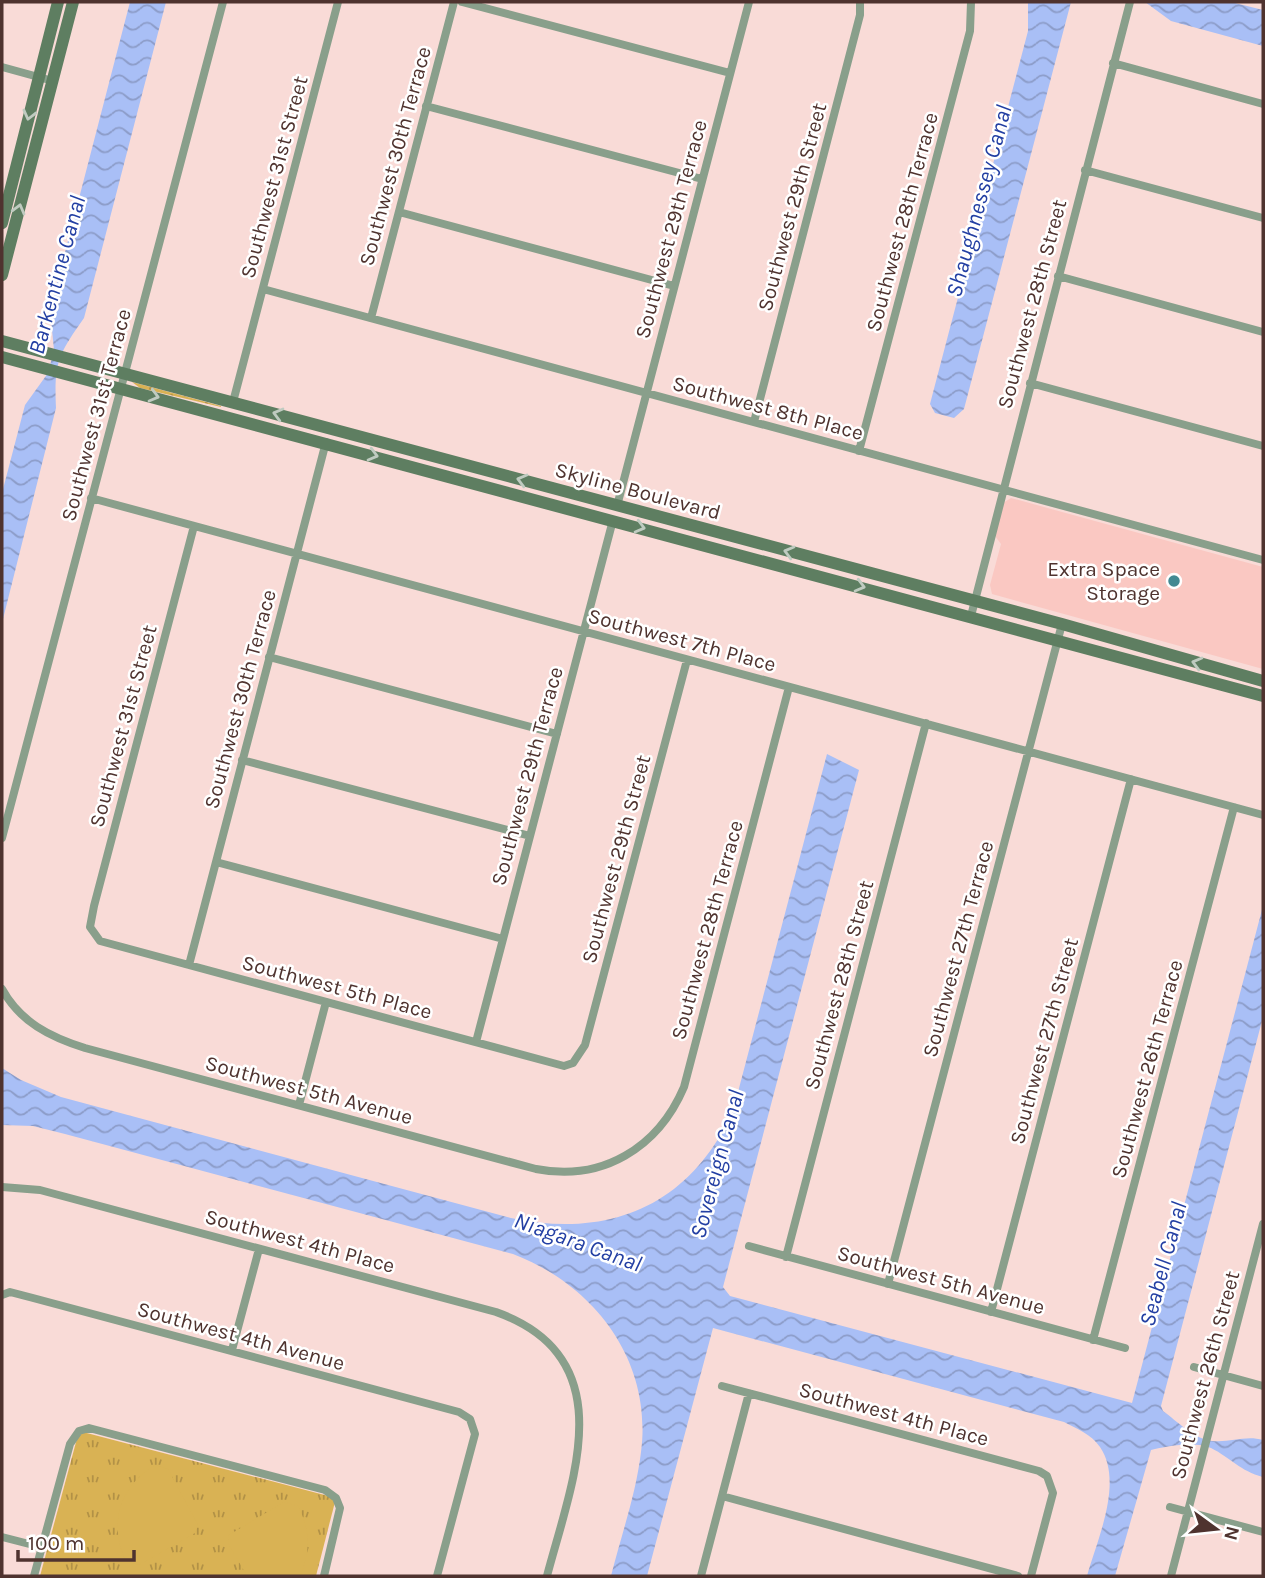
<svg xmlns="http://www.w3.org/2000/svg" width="1265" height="1578" font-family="Karla,sans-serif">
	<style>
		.built { fill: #fac8c2 }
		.grass { fill: url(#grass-dots) }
		.park { fill: url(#park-tufts) }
		.pitch { fill: #d9b254 }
		.water { fill: url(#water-waves) }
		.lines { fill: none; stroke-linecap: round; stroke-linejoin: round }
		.street { stroke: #899f8b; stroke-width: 8 }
		.secondary { stroke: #5e7e61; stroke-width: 12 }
		.oneway { stroke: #bfcbc0 }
		.poi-dot { fill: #428992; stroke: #fff; stroke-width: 2.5 }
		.labels { text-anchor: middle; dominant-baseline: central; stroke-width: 5; stroke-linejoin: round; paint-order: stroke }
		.street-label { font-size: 21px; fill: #4f332f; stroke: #fff }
		.poi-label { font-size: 21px; fill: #4f332f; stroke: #fff; text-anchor: end }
		.water-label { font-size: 23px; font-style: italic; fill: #233fa3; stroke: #fff }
	</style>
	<defs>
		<pattern id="grass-dots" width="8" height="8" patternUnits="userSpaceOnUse" patternTransform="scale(1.75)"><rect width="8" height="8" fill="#d9b254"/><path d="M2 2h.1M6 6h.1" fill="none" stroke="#b29146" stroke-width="1.8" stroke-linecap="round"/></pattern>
		<pattern id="park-tufts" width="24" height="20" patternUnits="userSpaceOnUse" patternTransform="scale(1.75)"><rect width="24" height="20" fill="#d9b254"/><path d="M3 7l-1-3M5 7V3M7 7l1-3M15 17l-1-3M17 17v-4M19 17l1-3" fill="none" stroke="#b29146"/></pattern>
		<pattern id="water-waves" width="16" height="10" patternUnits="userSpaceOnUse" patternTransform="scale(1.75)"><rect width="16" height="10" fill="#a9bff6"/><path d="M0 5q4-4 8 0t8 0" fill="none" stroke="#8c9cc8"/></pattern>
	</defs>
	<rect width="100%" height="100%" fill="#f9dbd7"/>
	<path class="built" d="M1011,498L1263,567V669L992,594L990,585L1001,544L995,536L1003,503Z"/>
	<path class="grass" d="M132,382L221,406V407L140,388Z"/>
	<path class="park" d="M79,1431L336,1498L316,1576H40Z"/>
	<path class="pitch" d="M155,1465L168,1469L198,1525L195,1533L139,1565L126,1561C108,1524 120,1486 155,1465Z
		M284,1502L298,1506C310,1529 311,1553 300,1576H247L228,1543L229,1535Z"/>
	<path class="water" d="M130,2H166L84,318C58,355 54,362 56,408L2,623V493L25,405L48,373L54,350L50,310Z
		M1028,2H1071L964,409L954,418L935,413L930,404L1028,31Z
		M1145,2H1231L1263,10V46L1171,21Z
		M827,754L859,770L723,1287L730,1296L1132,1403L1263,906V1017L1161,1406L1163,1411C1177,1421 1194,1439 1212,1441C1230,1443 1245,1435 1263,1440V1477C1240,1471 1231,1458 1211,1448C1196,1441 1167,1446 1151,1450L1115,1576H1087C1097,1540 1124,1482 1100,1447C1091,1434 1077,1429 1064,1422L713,1328L647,1576H611C621,1536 636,1494 641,1452C653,1362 595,1285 513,1254L65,1134L33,1126L2,1125V1068L21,1080L61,1097L511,1218C609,1239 690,1206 733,1111Z"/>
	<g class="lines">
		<path class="street" d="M462,2L730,73
			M1113,63L1263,104
			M2,67L53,81
			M426,106L702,179
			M1085,170L1263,218
			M399,212L674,286
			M1058,276L1263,332
			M263,289L1263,560
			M371,318L454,2
			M1030,383L1263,446
			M233,402L338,2
			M754,422L860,15V2
			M859,451L970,31L971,2
			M91,498L1263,815
			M617,506L749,2
			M194,526L94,906L90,927L100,941L564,1066L573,1063L585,1045L687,660
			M971,616L1130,2
			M269,657L557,734
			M242,760L530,836
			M2,838L223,2
			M216,862L503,939
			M189,965L326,442
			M2,989C20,1022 50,1037 85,1048L536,1169C602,1182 658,1148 684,1087L789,687
			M476,1042L613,520
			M299,1105L326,1002
			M2,1187L40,1190L496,1312C625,1358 572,1481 547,1576
			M749,1246L1125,1348
			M786,1257L926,723
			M888,1284L1062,624
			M2,1295L10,1292L33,1298L459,1412L470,1419L475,1434L437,1576
			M991,1312L1131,779
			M1093,1340L1234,807
			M232,1350L259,1249
			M1194,1367L1263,1386
			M722,1386L1039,1471L1047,1476L1053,1493L1031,1576
			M722,1496L1018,1576
			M1170,1507L1263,1532
			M2,1537L41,1547
			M34,1576L70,1444L79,1431L89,1428L325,1490L336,1498L340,1508L324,1576
			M701,1576L749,1393
			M1171,1576L1263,1224"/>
		<path class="secondary" d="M2,223L58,2
			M2,275L73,2
			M2,341L1062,624L1263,681
			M2,357L1263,696"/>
	</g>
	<defs><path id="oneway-chevron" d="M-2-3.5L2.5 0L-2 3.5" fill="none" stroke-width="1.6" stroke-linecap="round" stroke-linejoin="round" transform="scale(1.75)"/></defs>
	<g class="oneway">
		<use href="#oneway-chevron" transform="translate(29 115) rotate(104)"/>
		<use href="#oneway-chevron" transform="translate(19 209) rotate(-75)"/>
		<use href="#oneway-chevron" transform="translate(154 396) rotate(15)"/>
		<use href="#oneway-chevron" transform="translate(278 414) rotate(-165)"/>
		<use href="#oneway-chevron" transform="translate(373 455) rotate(15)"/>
		<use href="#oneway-chevron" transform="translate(522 480) rotate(-165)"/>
		<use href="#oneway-chevron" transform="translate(640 527) rotate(15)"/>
		<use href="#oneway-chevron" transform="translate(789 552) rotate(-165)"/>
		<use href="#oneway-chevron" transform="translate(860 586) rotate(15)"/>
		<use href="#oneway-chevron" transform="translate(1197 663) rotate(-165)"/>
	</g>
	<circle class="poi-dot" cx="1174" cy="581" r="7"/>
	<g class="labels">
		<g class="street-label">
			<text transform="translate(395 156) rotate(-75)">Southwest 30th Terrace</text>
			<text transform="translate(274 177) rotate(-75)">Southwest 31st Street</text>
			<text transform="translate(792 207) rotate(-75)">Southwest 29th Street</text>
			<text transform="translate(902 222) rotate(-75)">Southwest 28th Terrace</text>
			<text transform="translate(671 229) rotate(-75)">Southwest 29th Terrace</text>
			<text transform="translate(1032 304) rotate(-75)">Southwest 28th Street</text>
			<text transform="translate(768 408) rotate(15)">Southwest 8th Place</text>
			<text transform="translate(96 415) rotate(-75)">Southwest 31st Terrace</text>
			<text transform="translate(638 491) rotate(15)">Skyline Boulevard</text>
			<text transform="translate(682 640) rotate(15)">Southwest 7th Place</text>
			<text transform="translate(240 699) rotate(-75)">Southwest 30th Terrace</text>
			<text transform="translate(123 726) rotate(-75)">Southwest 31st Street</text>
			<text transform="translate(527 776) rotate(-75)">Southwest 29th Terrace</text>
			<text transform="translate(616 859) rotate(-75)">Southwest 29th Street</text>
			<text transform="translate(707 930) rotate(-75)">Southwest 28th Terrace</text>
			<text transform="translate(958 949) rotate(-75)">Southwest 27th Terrace</text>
			<text transform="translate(839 985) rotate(-75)">Southwest 28th Street</text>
			<text transform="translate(337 987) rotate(15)">Southwest 5th Place</text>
			<text transform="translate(1044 1041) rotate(-75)">Southwest 27th Street</text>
			<text transform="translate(1147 1069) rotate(-75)">Southwest 26th Terrace</text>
			<text transform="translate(309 1090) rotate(15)">Southwest 5th Avenue</text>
			<text transform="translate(300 1241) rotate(15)">Southwest 4th Place</text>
			<text transform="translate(941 1280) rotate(15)">Southwest 5th Avenue</text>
			<text transform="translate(241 1336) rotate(15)">Southwest 4th Avenue</text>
			<text transform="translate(1205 1375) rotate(-75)">Southwest 26th Street</text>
			<text transform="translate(894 1414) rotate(15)">Southwest 4th Place</text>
		</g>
		<g class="poi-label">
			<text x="1160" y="569">Extra Space<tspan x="1160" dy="24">Storage</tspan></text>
		</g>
		<g class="water-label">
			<text transform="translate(979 201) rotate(-75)">Shaughnessey Canal</text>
			<text transform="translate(57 275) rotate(-75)">Barkentine Canal</text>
			<text transform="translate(717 1164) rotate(-75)">Sovereign Canal</text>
			<text transform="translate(578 1242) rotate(20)">Niagara Canal</text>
			<text transform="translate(1163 1264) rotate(-75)">Seabell Canal</text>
		</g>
	</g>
	<rect width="1265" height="1578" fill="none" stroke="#4f332f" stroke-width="7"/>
	<g transform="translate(1216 1529) rotate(105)" stroke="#ffffff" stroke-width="5" paint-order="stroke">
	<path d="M0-5L12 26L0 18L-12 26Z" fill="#4f332f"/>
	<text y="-10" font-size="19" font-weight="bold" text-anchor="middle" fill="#4f332f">N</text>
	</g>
	<path d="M18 1550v10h116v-10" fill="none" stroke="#4f332f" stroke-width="3.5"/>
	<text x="28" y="1550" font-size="21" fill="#4f332f" stroke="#ffffff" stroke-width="5" paint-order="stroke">100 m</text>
</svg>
